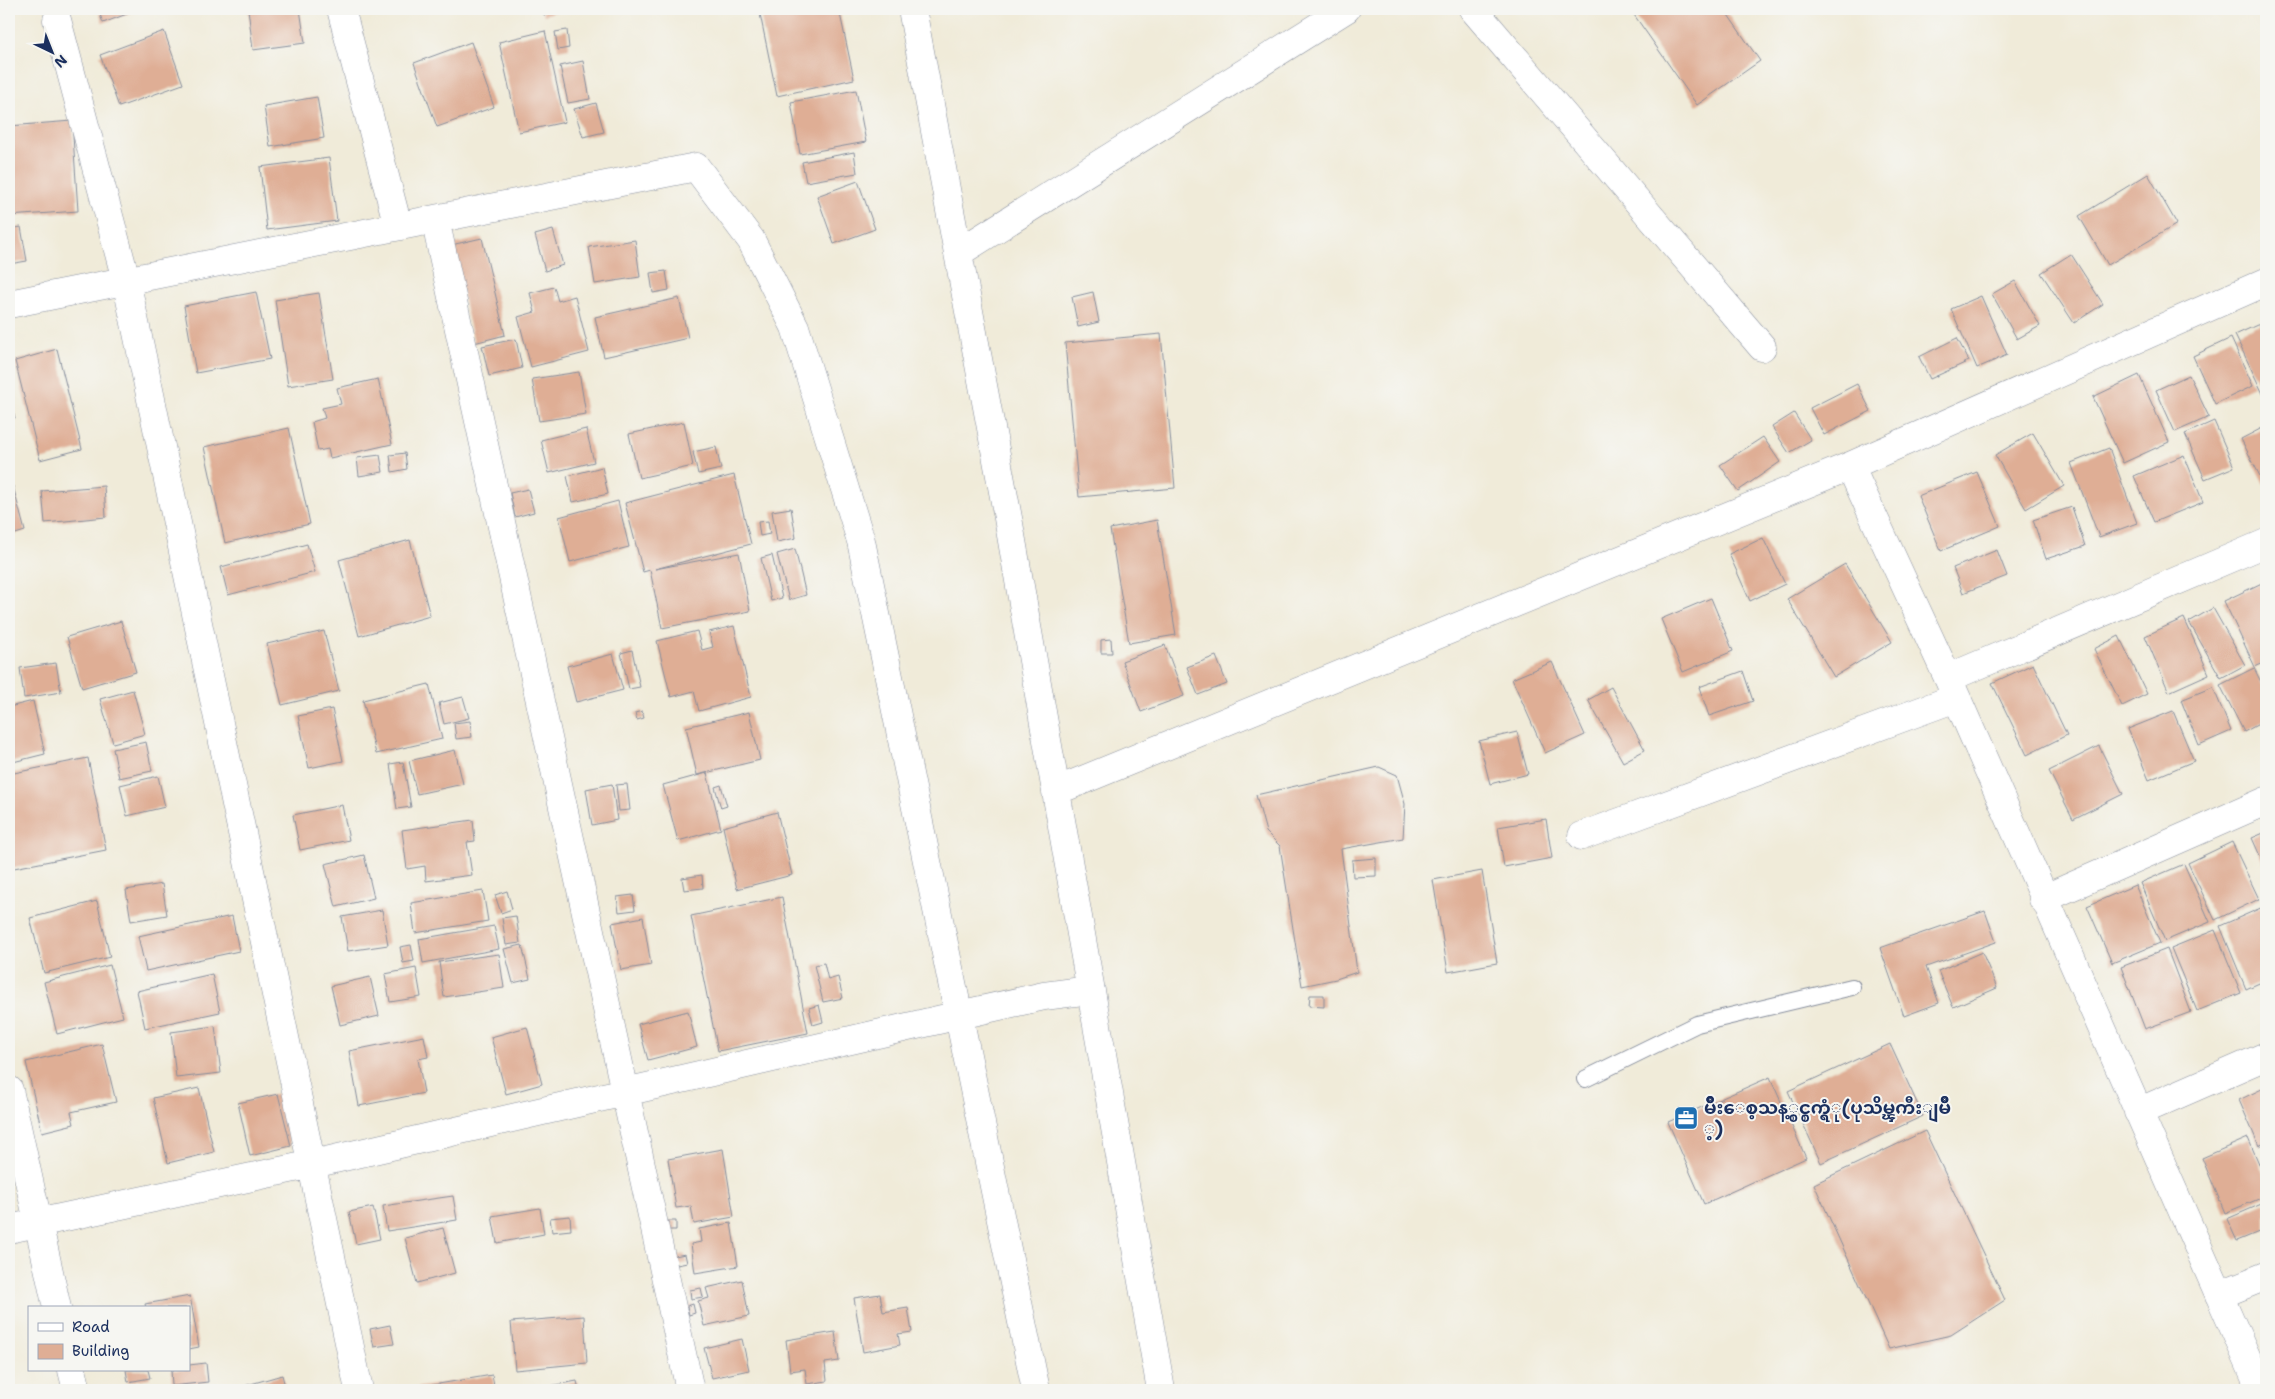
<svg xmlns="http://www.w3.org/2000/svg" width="2275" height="1399" font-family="'Shantell Sans','Noto Sans Myanmar',sans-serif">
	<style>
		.building { fill: #dfae95 }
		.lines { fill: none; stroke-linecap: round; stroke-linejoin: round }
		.lane-casing { stroke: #868d9c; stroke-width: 18 }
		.street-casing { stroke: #868d9c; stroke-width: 29 }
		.lane { stroke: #fff; stroke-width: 16 }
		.street { stroke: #fff; stroke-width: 28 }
		.labels { text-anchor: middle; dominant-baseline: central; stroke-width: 4; stroke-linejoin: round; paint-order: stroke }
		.poi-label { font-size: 18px; font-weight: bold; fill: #1b2f5e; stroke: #f6f6f2; text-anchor: start }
	</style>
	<rect width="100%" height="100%" fill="#f6f6f2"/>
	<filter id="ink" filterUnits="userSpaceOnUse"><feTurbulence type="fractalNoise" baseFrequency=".02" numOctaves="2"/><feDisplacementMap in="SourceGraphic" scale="10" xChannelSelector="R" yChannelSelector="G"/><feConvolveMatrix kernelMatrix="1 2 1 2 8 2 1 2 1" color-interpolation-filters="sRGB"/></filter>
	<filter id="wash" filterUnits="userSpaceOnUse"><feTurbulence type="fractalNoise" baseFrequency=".0096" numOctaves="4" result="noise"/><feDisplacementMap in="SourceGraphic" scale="20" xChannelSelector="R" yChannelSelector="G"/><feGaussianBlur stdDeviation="1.12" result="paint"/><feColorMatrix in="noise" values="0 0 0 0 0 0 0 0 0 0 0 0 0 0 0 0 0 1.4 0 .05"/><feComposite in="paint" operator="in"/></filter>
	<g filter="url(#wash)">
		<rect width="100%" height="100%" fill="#f0ebd9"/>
		<g id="blocks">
			<path class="building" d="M98,9H140L103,23Z
				M248,9H300L305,43L253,50Z
				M542,9H564L544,15Z
				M759,9H839L854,79L777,96Z
				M1630,9H1724L1760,61L1697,105Z
				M567,30L569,48L558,50L555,32Z
				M164,31L183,84L119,107L100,55Z
				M545,31L565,122L519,132L499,42Z
				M471,42L494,107L437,127L414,63Z
				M583,61L590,99L568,103L560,66Z
				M856,90L866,142L800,154L791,102Z
				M317,97L324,138L270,147L264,106Z
				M596,103L604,132L583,137L574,109Z
				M72,121L78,211L9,216V126Z
				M854,152L857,173L806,182L802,162Z
				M329,158L337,221L267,230L260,167Z
				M2148,174L2177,224L2108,265L2079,216Z
				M858,181L875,229L834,244L817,196Z
				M21,227L27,261L9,264V229Z
				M553,230L563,265L545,271L535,235Z
				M482,238L505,335L474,343L451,245Z
				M635,240L640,277L595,284L589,247Z
				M2071,254L2103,304L2074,323L2041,273Z
				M666,271L669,290L653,293L650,273Z
				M2015,281L2040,326L2017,339L1992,294Z
				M554,287L558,301L575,296L589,352L531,367L518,317L535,312L530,293Z
				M256,292L270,359L196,373L184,306Z
				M1093,292L1099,322L1078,327L1072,297Z
				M319,293L333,379L288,386L275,300Z
				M1981,296L2007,355L1977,368L1951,309Z
				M679,298L688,338L604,357L595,317Z
				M2266,321V397L2265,398L2235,335Z
				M1161,334L1175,488L1079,497L1065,343Z
				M1957,338L1969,361L1930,379L1919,357Z
				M2231,338L2253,386L2215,404L2193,356Z
				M516,339L522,368L489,376L482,346Z
				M57,349L82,449L40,460L15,361Z
				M579,372L586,414L539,421L532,379Z
				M2139,375L2169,442L2123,463L2093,397Z
				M2189,375L2209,417L2175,432L2156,390Z
				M378,379L392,444L330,458L328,449L318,451L312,422L325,418L322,408L341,404L337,388Z
				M1857,384L1871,411L1824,435L1810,408Z
				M9,396L15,418L9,420Z
				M1794,413L1811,440L1789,453L1772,427Z
				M2214,421L2234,467L2205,479L2185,434Z
				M684,422L693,466L639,478L629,434Z
				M2266,426V483L2264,484L2241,439Z
				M289,428L310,524L225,543L204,447Z
				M586,429L594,462L549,473L541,440Z
				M2033,433L2064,486L2026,509L1995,455Z
				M1763,437L1780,462L1738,491L1720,465Z
				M716,447L721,469L698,474L693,452Z
				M2109,448L2137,523L2099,537L2071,463Z
				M405,453L407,469L392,472L390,455Z
				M380,455L383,472L359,476L357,458Z
				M2184,455L2203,502L2154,522L2134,476Z
				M602,467L608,494L573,502L567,476Z
				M1977,472L2000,526L1941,551L1918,496Z
				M734,475L751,544L655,569L739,553L750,611L662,628L650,570L643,572L625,503Z
				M13,486L25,531L9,536V487Z
				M104,486L106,517L45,523L42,491Z
				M528,489L534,512L515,517L510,493Z
				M618,501L629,547L570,562L559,517Z
				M2072,507L2085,546L2046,559L2033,520Z
				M791,508L796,538L777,542L772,511Z
				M1157,520L1176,635L1129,643L1110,529Z
				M768,521L770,534L760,536L758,522Z
				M1763,538L1785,584L1750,601L1729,554Z
				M410,540L430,616L359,636L339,560Z
				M307,544L315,572L228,595L221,567Z
				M795,549L806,595L789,600L777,554Z
				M1997,550L2007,576L1963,593L1953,568Z
				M772,555L782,598L771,601L761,558Z
				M1845,564L1892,642L1834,677L1787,599Z
				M2266,581V662L2255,667L2224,601Z
				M1711,598L1733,651L1683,672L1661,619Z
				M2213,608L2245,665L2221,678L2189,622Z
				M2184,618L2209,674L2169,692L2145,636Z
				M121,621L136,672L82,688L67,637Z
				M734,626L751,697L699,711L694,691L671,697L657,641L697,631L702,650L713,647L709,632Z
				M324,631L339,691L282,705L267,644Z
				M2119,636L2147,694L2122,706L2094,649Z
				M1111,639L1112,653H1101V640Z
				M1165,645L1184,696L1141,712L1122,661Z
				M632,650L640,687L629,689L621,653Z
				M613,654L623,690L576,702L567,666Z
				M1216,656L1227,684L1198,695L1187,667Z
				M1552,662L1585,735L1545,753L1512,679Z
				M56,663L61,692L24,698L20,668Z
				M2033,664L2067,735L2027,755L1992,683Z
				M2254,668L2266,692V720L2244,732L2220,685Z
				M1743,671L1753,701L1709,716L1699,687Z
				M429,684L442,739L376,754L363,700Z
				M1611,687L1645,750L1623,762L1588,700Z
				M2213,687L2231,731L2199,745L2181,700Z
				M133,690L145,734L113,743L100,699Z
				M463,697L469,718L444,724L439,703Z
				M33,701L45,754L9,763V707Z
				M332,709L343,761L309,768L298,716Z
				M642,711L644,718L637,720L635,713Z
				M2173,711L2194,761L2149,780L2128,729Z
				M749,712L760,760L697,775L686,727Z
				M470,721L472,737L456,739L454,723Z
				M1517,732L1528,774L1490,784L1479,741Z
				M146,742L152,771L119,778L113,749Z
				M2099,746L2123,794L2073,819L2049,771Z
				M455,750L463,784L417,794L409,761Z
				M88,758L106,850L9,869V774Z
				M403,762L411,807L397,809L390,764Z
				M1379,767L1397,775L1405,804L1403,838L1341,849L1357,972L1336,979L1302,986L1280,846L1266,832L1256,795Z
				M707,773L721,829L678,841L663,785Z
				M158,776L165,807L127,816L120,785Z
				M612,784L617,820L592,825L586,789Z
				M627,784L630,810L619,811L616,785Z
				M721,785L727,806L721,808L715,787Z
				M342,805L349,840L300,850L293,815Z
				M777,812L792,875L737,889L723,827Z
				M1546,819L1552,858L1504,867L1498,827Z
				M473,820L475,841L467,842L472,875L426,881L425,866L407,869L402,830Z
				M2266,832V869L2252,838Z
				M2232,842L2259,899L2215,920L2188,863Z
				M364,855L374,898L336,907L325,864Z
				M1376,858V876L1353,877L1352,860Z
				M2184,864L2210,922L2165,941L2140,883Z
				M1482,871L1497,963L1448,972L1433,880Z
				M702,875L703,888L684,890L682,878Z
				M162,884L167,915L131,921L126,890Z
				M2135,885L2160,943L2112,963L2087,906Z
				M483,891L488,921L415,933L411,903Z
				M507,891L512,909L501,913L495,895Z
				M633,895L635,910L619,912L617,897Z
				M782,897L808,1033L718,1051L691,916Z
				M97,901L110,957L44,973L30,918Z
				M2263,907L2266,915V980L2246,989L2220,926Z
				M382,910L388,945L348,951L342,917Z
				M1985,911L1996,942L1926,967L1939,1003L1904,1016L1880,948Z
				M232,916L239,951L146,971L138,936Z
				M516,916L520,943L506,945L502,918Z
				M643,917L651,965L621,970L612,923Z
				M494,926L499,949L423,963L419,939Z
				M2215,930L2241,993L2197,1011L2171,948Z
				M411,945L414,961L403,963L400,947Z
				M522,945L530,979L513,983L504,949Z
				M2167,949L2191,1012L2145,1029L2121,967Z
				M1982,952L1997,988L1953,1007L1938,971Z
				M499,954L504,988L444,997L439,962Z
				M824,963L828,980L838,977L843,998L823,1002L814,965Z
				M110,965L123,1017L57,1034L44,982Z
				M416,968L421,997L390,1002L385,974Z
				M212,974L220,1012L145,1028L137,991Z
				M370,977L379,1016L340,1025L331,986Z
				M1310,995H1324V1007L1309,1006Z
				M819,1005L823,1022L813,1025L809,1008Z
				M688,1011L697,1047L648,1060L638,1024Z
				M215,1026L221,1073L176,1078L171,1032Z
				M527,1027L542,1084L506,1094L491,1037Z
				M424,1036L428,1057L418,1059L424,1093L359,1106L349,1051Z
				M102,1044L116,1102L71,1112L74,1124L42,1132L26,1062Z
				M1890,1044L1923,1116L1821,1163L1788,1091Z
				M1770,1077L1806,1158L1704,1204L1668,1122Z
				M2266,1087V1142L2259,1146L2239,1100Z
				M199,1088L214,1152L168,1163L153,1098Z
				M278,1094L291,1146L250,1156L238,1103Z
				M1925,1131L2005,1300L1951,1335L1889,1349L1814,1184Z
				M2248,1138L2266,1180V1196L2225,1213L2202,1158Z
				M723,1149L734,1217L694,1224L691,1206L676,1208L668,1159Z
				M453,1196L457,1220L387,1231L383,1206Z
				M2266,1202V1229L2237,1241L2227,1219Z
				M373,1207L380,1239L356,1244L349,1212Z
				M540,1208L544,1234L497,1243L492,1216Z
				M570,1216L571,1230L552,1232L550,1218Z
				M668,1221H676V1230H667Z
				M731,1223L738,1266L695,1273L691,1244L701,1242L699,1229Z
				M443,1228L455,1273L417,1283L405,1238Z
				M685,1254L687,1263L677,1265L675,1256Z
				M742,1280L749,1316L704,1326L698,1301L709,1298L706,1288Z
				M701,1288L703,1297L691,1299L690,1290Z
				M880,1294L883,1312L908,1308L912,1332L898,1334L900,1345L863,1352L854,1298Z
				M190,1296L199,1347L189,1349V1308H146L145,1304Z
				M693,1304L695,1313L689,1315L687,1306Z
				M584,1316L587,1363L515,1370L511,1322Z
				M390,1325L394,1344L374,1347L370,1329Z
				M835,1332L839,1361L825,1363L827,1381L807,1384L805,1369L790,1371L786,1340Z
				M742,1339L749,1370L712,1378L704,1348Z
				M206,1363L208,1382L172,1386L171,1370H189V1365Z
				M126,1370H148L150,1378L128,1382Z
				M282,1375L286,1390H245L244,1386Z
				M492,1375L495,1390H409V1389Z
				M577,1381L579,1390H533V1389Z"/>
		</g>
	</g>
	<g filter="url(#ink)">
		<use href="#blocks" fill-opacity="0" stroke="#868d9c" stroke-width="1"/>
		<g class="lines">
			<defs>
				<path id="lane" d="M1585,1079L1697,1024L1852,987"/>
				<path id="street" d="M341,9L398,226
					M912,9L1008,518L1161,1390
					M1473,9L1762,347
					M57,20L126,280L359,1390
					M435,219L690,1390
					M958,253L1346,9
					M9,304L696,167L751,240L795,327L861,541L1036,1390
					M1850,466L1948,678L2261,1390
					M1948,678L2266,543
					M1056,791L1850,466L2266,282
					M1582,836L1956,698
					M2043,899L2266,801
					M9,1090L57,1308
					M2138,1112L2266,1056
					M9,1229L313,1164L977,1011L1044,996L1090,990
					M2219,1295L2266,1276
					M72,1370L77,1390"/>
			</defs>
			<use href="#lane" class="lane-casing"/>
			<use href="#street" class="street-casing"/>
			<use href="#lane" class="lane"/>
			<use href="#street" class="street"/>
		</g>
	</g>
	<defs>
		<symbol id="office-square" viewBox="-11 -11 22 22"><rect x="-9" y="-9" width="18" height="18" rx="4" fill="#1f6fb2" stroke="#f6f6f2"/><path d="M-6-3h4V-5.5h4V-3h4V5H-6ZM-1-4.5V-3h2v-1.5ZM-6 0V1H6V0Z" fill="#fff"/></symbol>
	</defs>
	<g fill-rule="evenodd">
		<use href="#office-square" x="1672" y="1104" width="28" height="28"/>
	</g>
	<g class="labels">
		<g class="poi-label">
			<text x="1704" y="1108">မ်ိဳးေစ့သန့္စင္စက္ရံု(ပုသိမ္ၾကီးျမိဳ<tspan x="1704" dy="21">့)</tspan></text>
		</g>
	</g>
	<rect width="2275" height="1399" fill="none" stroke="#f6f6f2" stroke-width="30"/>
	<rect x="28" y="1306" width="162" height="65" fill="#f6f6f2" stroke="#9ea6b7"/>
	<rect x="38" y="1323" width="25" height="8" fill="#ffffff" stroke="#9ea6b7"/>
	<text x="72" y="1332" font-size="15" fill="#1b2f5e">Road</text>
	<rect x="38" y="1344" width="25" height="15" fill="#dfae95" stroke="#9ea6b7"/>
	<text x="72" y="1356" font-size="15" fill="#1b2f5e">Building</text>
	<g transform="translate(52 52) rotate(137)" stroke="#f6f6f2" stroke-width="4" paint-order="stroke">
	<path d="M0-4L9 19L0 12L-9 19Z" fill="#1b2f5e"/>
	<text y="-8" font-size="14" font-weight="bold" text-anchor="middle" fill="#1b2f5e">N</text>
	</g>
</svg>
